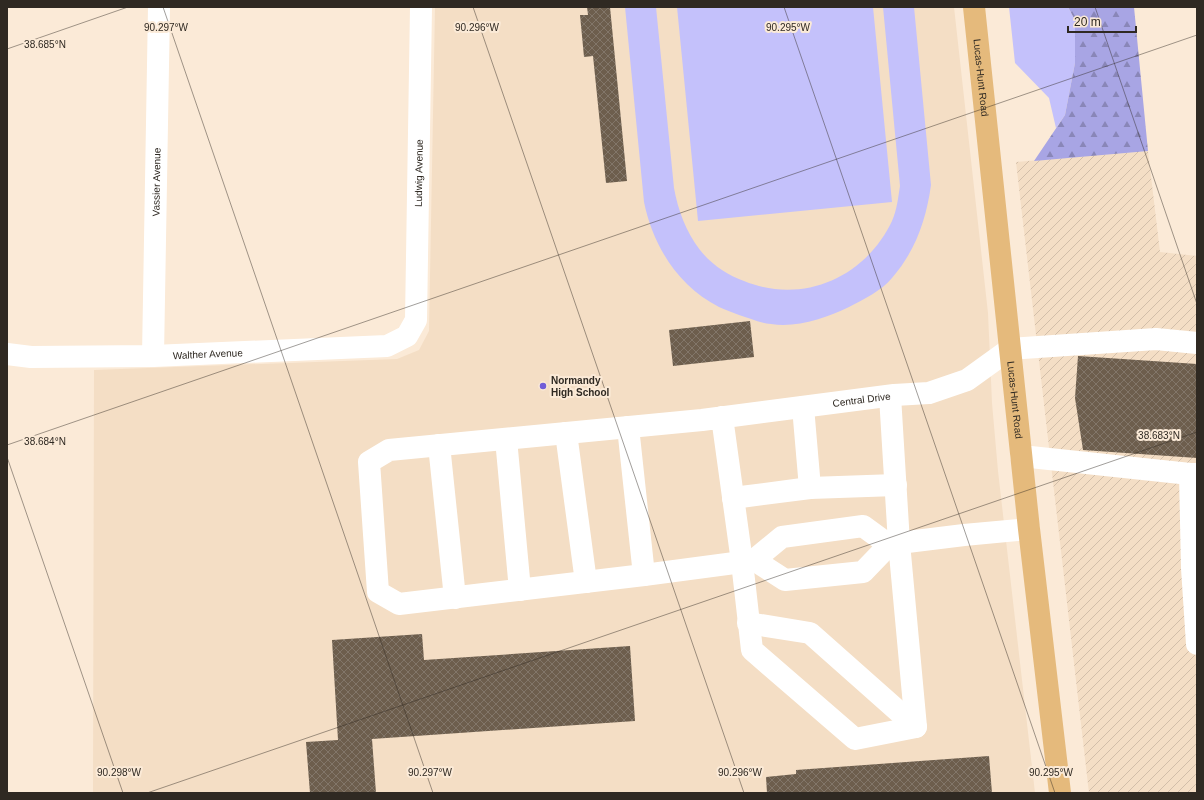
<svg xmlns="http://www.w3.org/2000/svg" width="1204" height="800" font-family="Helvetica,sans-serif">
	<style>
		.built { fill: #f4dec5 }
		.industrial { fill: url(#industrial-furrows) }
		.green { fill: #c4c1fb }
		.forest { fill: url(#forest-firs) }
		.building { fill: url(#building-cross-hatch) }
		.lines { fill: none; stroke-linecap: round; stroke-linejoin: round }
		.minor { stroke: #fff; stroke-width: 22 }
		.major { stroke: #e5ba7c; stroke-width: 22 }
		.ticks { fill: none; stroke: #2f2922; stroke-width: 1; stroke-opacity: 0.45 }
		.poi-dot { fill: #715dd7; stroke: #fbead7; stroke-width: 1.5 }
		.labels { text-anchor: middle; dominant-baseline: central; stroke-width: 4; stroke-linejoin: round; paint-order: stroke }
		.street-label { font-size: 10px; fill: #2f2922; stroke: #fbead7 }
		.poi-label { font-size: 10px; font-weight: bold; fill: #2f2922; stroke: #fbead7; text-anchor: start }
		.ticks-label { font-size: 10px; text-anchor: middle; fill: #2f2922; stroke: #fbead7; stroke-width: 4; stroke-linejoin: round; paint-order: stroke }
	</style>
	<defs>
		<pattern id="industrial-furrows" width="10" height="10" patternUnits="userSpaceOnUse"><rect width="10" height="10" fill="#f4dec5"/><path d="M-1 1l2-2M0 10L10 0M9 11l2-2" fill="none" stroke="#d2bea9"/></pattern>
		<pattern id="forest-firs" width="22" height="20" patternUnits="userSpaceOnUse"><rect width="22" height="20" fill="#a8a5e4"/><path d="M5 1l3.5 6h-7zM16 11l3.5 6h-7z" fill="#8986b8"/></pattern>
		<pattern id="building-cross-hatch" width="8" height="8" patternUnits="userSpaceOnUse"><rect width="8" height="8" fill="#6d5e4d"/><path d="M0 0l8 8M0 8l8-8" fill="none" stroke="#827669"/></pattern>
	</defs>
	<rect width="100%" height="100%" fill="#fbead7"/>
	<path class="built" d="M435,7H954L988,313L992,403L998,471L1035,793H93L94,370L397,359L419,350L429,331Z"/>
	<path class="industrial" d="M1148,151L1160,252L1197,256V793H1089L1016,162Z"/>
	<path class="green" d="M625,7H656L674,188C678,210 686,232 700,250C711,264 727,275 744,281C802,305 865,278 892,221C897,210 898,198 900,186L883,7H914L931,185C926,220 916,250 892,278C881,291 864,299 849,307C826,318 797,328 771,324C760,323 749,318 739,315C732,312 725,310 719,307C678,286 653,246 644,202Z
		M677,7H873L892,202L698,221Z
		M1009,7H1068L1075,20V63L1065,115L1056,128L1049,98L1015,63Z"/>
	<path class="forest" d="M1068,7H1134L1148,151L1034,161L1065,115L1075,63V20Z"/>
	<path class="building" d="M587,7H610L627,181L606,183L593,56L584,57L580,15H588Z
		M750,321L754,357L673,366L669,330Z
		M1078,356L1197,364V458L1083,450L1075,398Z
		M422,634L424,660L630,646L635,721L372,739L376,793H310L306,742L338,740L332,640Z
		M989,756L992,793H767L766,777L796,774V770Z"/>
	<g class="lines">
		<g class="minor">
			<path id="s1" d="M7,354L31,357L153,356L387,346L407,336L416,320L421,7"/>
			<path id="s2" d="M153,356L159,7"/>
			<path d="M803,407L810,488L896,485"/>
			<path id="s3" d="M722,417L742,562L644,575L399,604L378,592L369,462L389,450L702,420L894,395L929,393L967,380L1010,349L1156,339L1197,343"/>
			<path d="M628,427L644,575"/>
			<path d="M566,433L586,582"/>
			<path d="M506,439L520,590"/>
			<path d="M439,445L455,598"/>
			<path d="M1021,456L1190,474"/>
			<path d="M1197,474H1190L1192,568L1197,644"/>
			<path d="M733,498L810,488"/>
			<path d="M889,545L863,526L782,537L754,560L742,562L752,650L855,739L916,727L899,543L890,396"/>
			<path d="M754,560L785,580L863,572L889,545L899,543L964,535L1029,529"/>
			<path d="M748,623L810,633L916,727"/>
		</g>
		<path class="major" id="s4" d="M974,7L1029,529L1060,793"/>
	</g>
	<path class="ticks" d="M163,7L433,793M473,7L744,793M784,7L1055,793M1095,7L1197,304M7,49L128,7M7,445L1197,35M7,457L123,793M147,793L1197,432"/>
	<circle class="poi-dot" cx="543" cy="386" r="4"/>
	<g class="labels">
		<g class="street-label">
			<text stroke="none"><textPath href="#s4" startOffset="71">Lucas-Hunt Road</textPath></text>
			<text stroke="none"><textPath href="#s1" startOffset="568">Ludwig Avenue</textPath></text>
			<text stroke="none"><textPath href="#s2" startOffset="174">Vassier Avenue</textPath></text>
			<text stroke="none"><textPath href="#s1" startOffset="201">Walther Avenue</textPath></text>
			<text stroke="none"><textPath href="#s3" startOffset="1145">Central Drive</textPath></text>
			<text stroke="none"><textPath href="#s4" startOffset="395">Lucas-Hunt Road</textPath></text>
		</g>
		<g class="poi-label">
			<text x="551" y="380">Normandy<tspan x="551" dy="12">High School</tspan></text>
		</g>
	</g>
	<g class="ticks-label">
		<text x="166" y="31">90.297°W</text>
		<text x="477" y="31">90.296°W</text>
		<text x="788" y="31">90.295°W</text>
		<text x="45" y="48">38.685°N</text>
		<text x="1159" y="439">38.683°N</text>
		<text x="45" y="445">38.684°N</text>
		<text x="119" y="776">90.298°W</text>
		<text x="430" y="776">90.297°W</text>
		<text x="740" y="776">90.296°W</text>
		<text x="1051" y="776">90.295°W</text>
	</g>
	<rect width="1204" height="800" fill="none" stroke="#2f2922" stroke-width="16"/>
	<path d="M1068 26v6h68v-6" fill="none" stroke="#2f2922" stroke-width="2"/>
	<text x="1074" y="26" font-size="12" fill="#2f2922" stroke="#fbead7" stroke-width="3" paint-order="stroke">20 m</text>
</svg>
